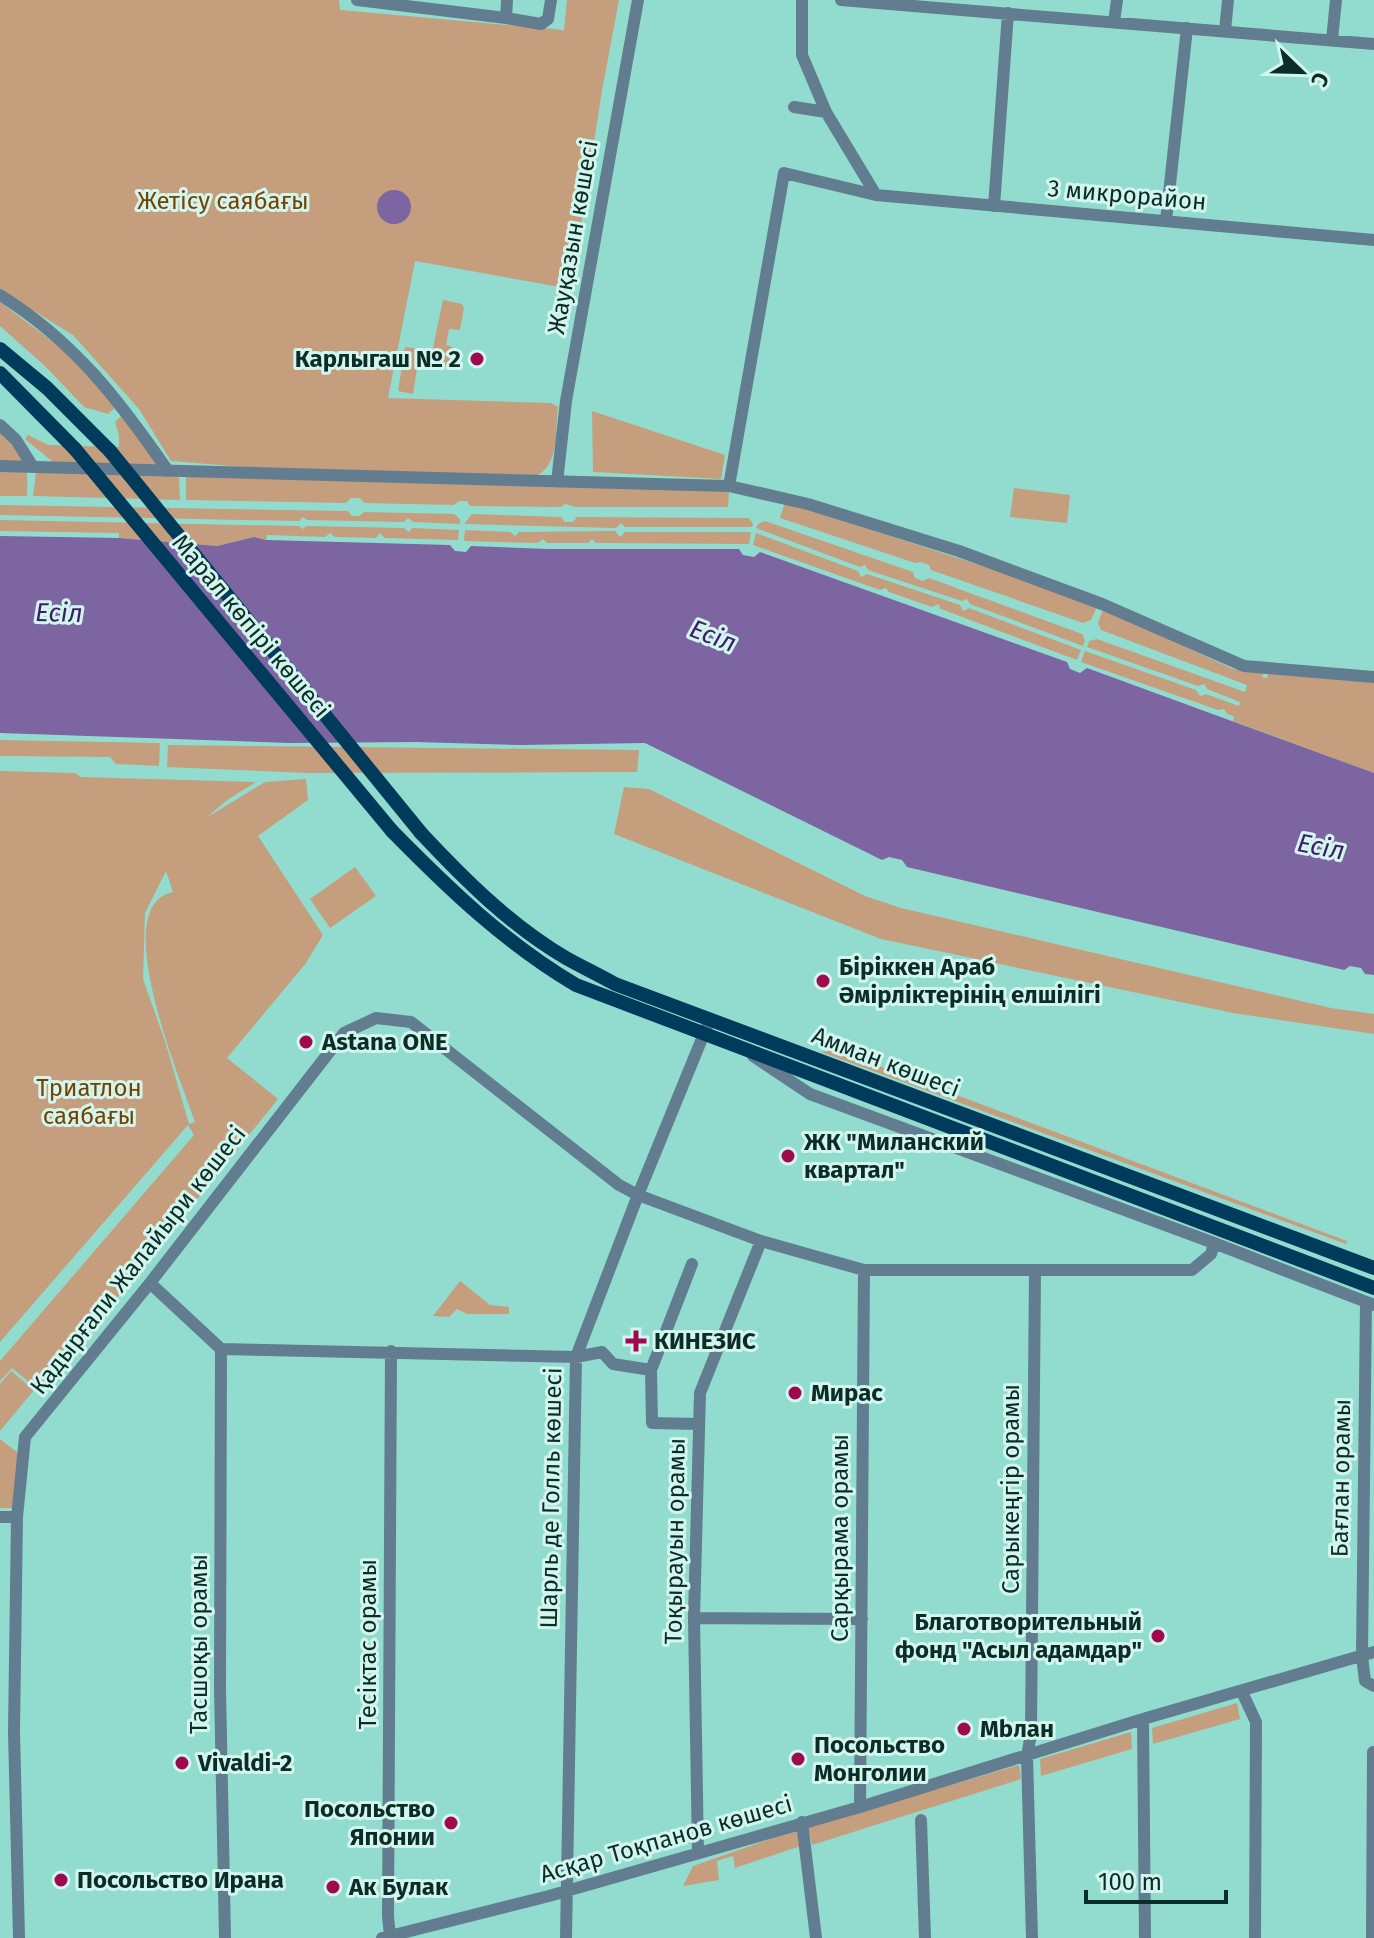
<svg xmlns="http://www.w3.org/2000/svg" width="1374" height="1938" font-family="'Fira Sans',sans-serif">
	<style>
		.green { fill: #c59e7d; fill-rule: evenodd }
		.water { fill: #7c65a0 }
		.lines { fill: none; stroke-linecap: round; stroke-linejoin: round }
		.minor { stroke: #637d90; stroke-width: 12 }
		.major { stroke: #003b5c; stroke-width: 14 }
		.major-bridge { stroke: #003b5c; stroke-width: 14 }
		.poi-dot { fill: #9f0950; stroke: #d2f5ee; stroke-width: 3 }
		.labels { text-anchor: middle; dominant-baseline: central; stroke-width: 6; stroke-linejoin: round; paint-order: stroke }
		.street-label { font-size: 24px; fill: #0c2c27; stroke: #d2f5ee }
		.park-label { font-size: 24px; fill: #764202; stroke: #d2f5ee }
		.poi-label { font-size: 24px; font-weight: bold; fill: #0c2c27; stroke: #d2f5ee; text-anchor: start }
		.water-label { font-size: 26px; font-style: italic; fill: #401c66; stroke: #d2f5ee }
	</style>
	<rect width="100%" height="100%" fill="#92dccf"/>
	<path class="green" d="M0,0H339L340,10L564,30L567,0H619L602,91L571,289L415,261L388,398L551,403L558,407C555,430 560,465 536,476L243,467L171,461L139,409L73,335L0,290Z
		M443,300L462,304L464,308L460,330L449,329L446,345L453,347L449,366L430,362Z
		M0,302L65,351L117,406L108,414L84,407L45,366L0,326Z
		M405,347L420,349L413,394L398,391Z
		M592,411L725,455L721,479L593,472Z
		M122,415L156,463L154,466L53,462L25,439L28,435L48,445L119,447V435L115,422Z
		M0,432C24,458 29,460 27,496H0Z
		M36,472L179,476L180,500L33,496Z
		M186,476L729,491L728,507H576L565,504L561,507L470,506L467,501H459L454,505L364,503L360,498H351L346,503L186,500Z
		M1014,488L1070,495L1067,523L1010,517Z
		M785,502L1035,583L1097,607L1091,620L1083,623L931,570L929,565L920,562L915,563L780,518Z
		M0,505L348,511L352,516H359L364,512L454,514L460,519V524L413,522L408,518L404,522L307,520L303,517L299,521L0,515Z
		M472,514L561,517L565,522H573L577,517L749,518L753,524L752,527H625L621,523L616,528L464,524Z
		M0,520L299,526L303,529L306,526L404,528L409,532L412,528L459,530L458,540L385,538L380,533L376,538L335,537L330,533L325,537L267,535L266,540L254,537L217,546L119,538V533L0,531Z
		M765,521L913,572L915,578L923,581L929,578L1082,634L1085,640L1083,646L970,604L967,599L962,601L868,570L865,565L860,567L756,528L758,524Z
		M465,530L510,532L515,536L519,532L615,531L620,537L625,532H751L749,544L596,543L592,539L588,543H547L543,539L538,543L464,541Z
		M756,533L858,571L861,577L867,574L960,605L963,611L969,608L1081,650L1077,660L941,609L938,604L932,607L889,592L886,588L880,590L753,545Z
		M1103,609L1233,669L1263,673L1262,677L1267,678L1268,673L1374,680V773L1233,721L1234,716L1227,714L1224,709L1218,710L1081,662L1085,651L1196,690L1200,696L1206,694L1239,706L1240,702L1207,689L1204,684L1198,686L1087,647L1089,641L1097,639L1245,692L1247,685L1101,630L1098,623Z
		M0,740L160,743L159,766L116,764L110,757L0,756Z
		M168,745L639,750L637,772L307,773L167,767Z
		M0,771L75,773L81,777L256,782L227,800L206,818L265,782L306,779L308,800L258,836L323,935L306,963L227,1058L278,1099L41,1392L12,1368L0,1381V1361L194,1135L188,1125L0,1342ZM166,871L173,892C106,905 182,1083 195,1122L189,1124L165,1041L143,979L145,913Z
		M624,787L649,789L865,896L901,908L1331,1008L1374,1014V1034L1233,1013L881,939L614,834Z
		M355,867L376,896L330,928L310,899Z
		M836,1050L1347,1241L1346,1244L821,1052Z
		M460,1281L490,1305L509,1307V1314H467L457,1309L449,1317L433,1316Z
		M11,1371L34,1390L0,1431V1384Z
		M0,1439L21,1455L14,1508H0Z
		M1237,1703L1240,1719L1153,1744L1152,1728Z
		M1131,1732L1132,1749L1041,1776L1040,1759Z
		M1019,1765L1021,1779L812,1845L808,1827Z
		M799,1829L801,1846L735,1868L733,1856L717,1861L719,1880L683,1886L693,1866Z"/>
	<path class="water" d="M377 207a17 17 0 1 1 34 0a17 17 0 1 1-34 0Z
		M0,536L119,538L217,546L254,537L266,540L450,545L455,551L466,552L471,546L548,549H739L743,555L754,557L760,552L1067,662L1070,669L1080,673L1087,668L1374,773V975L1365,974L1361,968L1350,966L1344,970L907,867L902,860L889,857L882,860L645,743L521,745L416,742L289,743L0,733Z"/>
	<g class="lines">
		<path class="minor" d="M357,0L506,18
			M507,0L506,18L541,24L548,19L551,0
			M802,0V55L826,112L876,195
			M841,0L1374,44
			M1114,22L1117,0
			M1225,31L1228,0
			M1332,40L1336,0
			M794,107L826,112
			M994,206L1008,13
			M1166,221L1187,28
			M0,295C74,341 119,400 168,471
			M0,425L16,440L33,467
			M0,466L729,486L808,504L959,551L1102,604L1244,666L1374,677
			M557,482L566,401L638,0
			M729,486L784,173L876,195L1374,240
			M753,1056L810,1094L1214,1243L1374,1305
			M692,1264L651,1370L652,1423L699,1424
			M150,1283L221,1349L576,1357L602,1352L613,1364L651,1370
			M1366,1302L1362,1656L1365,1681L1374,1686
			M221,1349L220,1687L225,1938
			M0,1517H17
			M694,1618L862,1619
			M1242,1692L1256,1722L1255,1938
			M1143,1719L1145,1938
			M860,1807L864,1270
			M921,1820L925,1938
			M802,1822L816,1938
			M698,1853L694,1618L700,1393L761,1241
			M390,1936L388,1916L391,1351
			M19,1938L14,1731L17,1517L25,1437L150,1283L344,1033L376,1018L411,1022L619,1185L638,1195L761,1241L864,1270H1192L1211,1254L1214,1243
			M382,1938L549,1896L860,1807L1143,1719L1374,1652
			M566,1938L576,1357L638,1195L710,1019
			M1032,1938L1027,1756L1031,1734L1035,1271
			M1372,1938L1373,1752"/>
		<path class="major" d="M0,349L47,388L110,451
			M0,373L75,449
			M392,831C449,889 505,943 576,985L1374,1288
			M421,833C464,879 511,926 566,958C582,967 599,975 615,984L1374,1268"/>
		<path class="major-bridge" d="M75,449L392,831
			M110,451L421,833"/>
	</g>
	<g class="poi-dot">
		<circle cx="477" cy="359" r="8"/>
		<circle cx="823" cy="981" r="8"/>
		<circle cx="306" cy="1042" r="8"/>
		<circle cx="788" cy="1156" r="8"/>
		<path d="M632 1329h8v8h8v8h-8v8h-8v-8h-8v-8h8z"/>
		<circle cx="795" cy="1393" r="8"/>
		<circle cx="1158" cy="1636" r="8"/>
		<circle cx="964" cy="1729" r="8"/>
		<circle cx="798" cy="1759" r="8"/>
		<circle cx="182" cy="1763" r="8"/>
		<circle cx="451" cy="1823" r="8"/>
		<circle cx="61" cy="1880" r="8"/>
		<circle cx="333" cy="1887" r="8"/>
	</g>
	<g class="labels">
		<g class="street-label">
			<text transform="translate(1127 195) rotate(5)">3 микрорайон</text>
			<text transform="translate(573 237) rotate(-80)">Жауқазын көшесі</text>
			<text transform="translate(251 626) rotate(50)">Марал көпірі көшесі</text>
			<text transform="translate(886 1062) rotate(21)">Амман көшесі</text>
			<text transform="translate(138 1260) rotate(-52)">Қадырғали Жалайыри көшесі</text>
			<text transform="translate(1341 1478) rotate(-89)">Бағлан орамы</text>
			<text transform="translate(1011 1489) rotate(-90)">Сарыкеңгір орамы</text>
			<text transform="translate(551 1498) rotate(-89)">Шарль де Голль көшесі</text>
			<text transform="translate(840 1538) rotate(-90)">Сарқырама орамы</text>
			<text transform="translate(675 1541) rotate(-89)">Тоқырауын орамы</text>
			<text transform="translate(199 1644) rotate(-90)">Тасшоқы орамы</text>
			<text transform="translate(368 1644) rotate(-90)">Тесіктас орамы</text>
			<text transform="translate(666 1839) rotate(-16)">Асқар Тоқпанов көшесі</text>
		</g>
		<g class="park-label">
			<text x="223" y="201">Жетісу саябағы</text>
			<text x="89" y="1088">Триатлон<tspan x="89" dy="28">саябағы</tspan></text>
		</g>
		<g class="poi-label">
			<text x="461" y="359" text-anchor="end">Карлыгаш № 2</text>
			<text x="839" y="967">Біріккен Араб<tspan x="839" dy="28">Әмірліктерінің елшілігі</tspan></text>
			<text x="322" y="1042">Astana ONE</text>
			<text x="804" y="1142">ЖК "Миланский<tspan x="804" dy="28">квартал"</tspan></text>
			<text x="654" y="1341">КИНЕЗИС</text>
			<text x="811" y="1393">Мирас</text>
			<text x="1142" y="1622" text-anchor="end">Благотворительный<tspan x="1142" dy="28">фонд "Асыл адамдар"</tspan></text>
			<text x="980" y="1729">Мbлан</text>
			<text x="814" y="1745">Посольство<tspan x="814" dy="28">Монголии</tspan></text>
			<text x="198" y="1763">Vivaldi-2</text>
			<text x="435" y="1809" text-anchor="end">Посольство<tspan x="435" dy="28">Японии</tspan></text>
			<text x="77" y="1880">Посольство Ирана</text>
			<text x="349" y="1887">Ак Булак</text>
		</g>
		<g class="water-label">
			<text transform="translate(59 613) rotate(1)">Есіл</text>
			<text transform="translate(713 636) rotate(21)">Есіл</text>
			<text transform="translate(1321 847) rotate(11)">Есіл</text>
		</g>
	</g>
	<g transform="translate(1302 72) rotate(113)" stroke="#d2f5ee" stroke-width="6" paint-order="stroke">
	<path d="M0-6L14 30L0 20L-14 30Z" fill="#0c2c27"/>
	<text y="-12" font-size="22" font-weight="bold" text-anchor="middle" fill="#0c2c27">С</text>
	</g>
	<path d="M1086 1890v12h140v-12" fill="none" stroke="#0c2c27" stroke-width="4"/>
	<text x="1098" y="1890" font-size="24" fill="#0c2c27" stroke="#d2f5ee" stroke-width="6" paint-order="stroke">100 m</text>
</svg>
